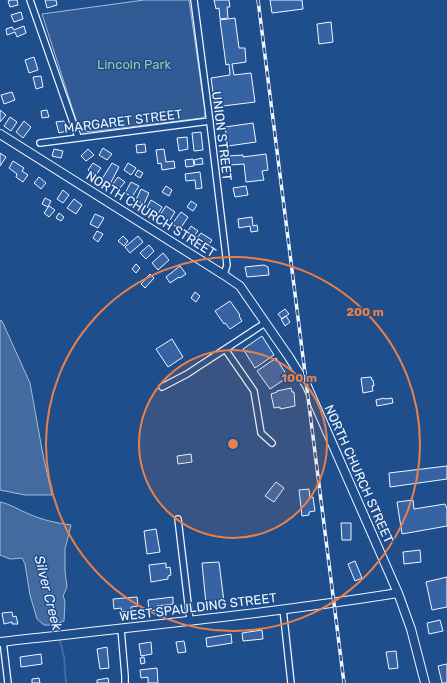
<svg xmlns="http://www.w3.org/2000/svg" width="447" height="683" font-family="Rubik,sans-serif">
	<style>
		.built { fill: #305b95; stroke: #a8bbd7 }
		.water { fill: #446ba0; stroke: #a8bbd7 }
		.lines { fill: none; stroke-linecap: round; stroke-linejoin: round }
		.stream { stroke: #446ba0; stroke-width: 2 }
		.building { fill: #3563a3; stroke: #f2f6ff }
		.street-casing { stroke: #f2f6ff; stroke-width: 8 }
		.secondary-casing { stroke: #f2f6ff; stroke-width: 10 }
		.street { stroke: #1f4e8c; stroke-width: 5.5 }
		.secondary { stroke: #1f4e8c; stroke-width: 8 }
		.rail-casing { stroke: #f2f6ff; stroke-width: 3.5 }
		.rail { stroke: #1f4e8c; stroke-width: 2; stroke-dasharray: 6; stroke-linecap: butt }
		.ring { fill: none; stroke: #ea8049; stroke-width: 2 }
		.labels { text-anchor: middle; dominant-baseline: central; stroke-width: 3; stroke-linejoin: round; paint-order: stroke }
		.park-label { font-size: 13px; fill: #97c8a6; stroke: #1f4e8c }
		.street-label { font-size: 13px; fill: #f2f6ff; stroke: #1f4e8c }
		.water-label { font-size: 14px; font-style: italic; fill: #f2f6ff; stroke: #1f4e8c }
		.centre { fill: #ea8049; stroke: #1f4e8c; stroke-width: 2 }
		.ring-label { font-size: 12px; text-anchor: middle; font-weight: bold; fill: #ea8049; stroke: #1f4e8c; stroke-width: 3; stroke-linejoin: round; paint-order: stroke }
	</style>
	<rect width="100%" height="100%" fill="#1f4e8c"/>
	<path class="built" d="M144,0H189L205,111V116L202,118L97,131L82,132L79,129L42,14Z"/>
	<path class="water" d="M0,320L2,321L30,383L43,455L52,495H25L0,490Z
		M0,502C10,504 19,510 29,514C42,520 57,523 71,525L65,549V571L67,587L63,596L65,601L64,621L53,625H44L37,619L30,595L25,564L22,558L10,559L0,555Z"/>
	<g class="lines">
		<path class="stream" d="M55,621L58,633
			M59,637L64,657L66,683"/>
	</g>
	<path class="building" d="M11,0H17L18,5L10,7L8,1Z
		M45,0H56L57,5L47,8Z
		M214,0H229L230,7H227L228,18L220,19L219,8L216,9Z
		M270,0H302L303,9L272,13Z
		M21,12L23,19L14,22L11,15Z
		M235,18L239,48H245L246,62L232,64L234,75L251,73L255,102L215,107L211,78L230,75L229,64L226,65L220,20Z
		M331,22L333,42L319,44L317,24Z
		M24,26L26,33L17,37L15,32L7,35L6,29L12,27L14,30Z
		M34,57L38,70L29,73L25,60Z
		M41,76L43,87L36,89L33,77Z
		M12,92L15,100L4,104L1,95Z
		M0,110L6,115L0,122Z
		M47,110L49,117L42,118L41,111Z
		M10,117L17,122L11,131L4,126Z
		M24,121L31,127L23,138L16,132Z
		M64,121L67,131L59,133L56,122Z
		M253,123L256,142L228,146L225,127Z
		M201,132L203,150L194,151L192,133Z
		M187,137L188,149L179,151L177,138Z
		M145,144L146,152L137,153L136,145Z
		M103,148L112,154L107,160L99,155Z
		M54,149L63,151L61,158L52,156Z
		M88,149L94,155L86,161L81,156Z
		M164,149L166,162L174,161L175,168L162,170L161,163L158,164L156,150Z
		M0,153L6,157L0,166Z
		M266,154L268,170L262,171L264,180L246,182L244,164L230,165L229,156L243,155V157Z
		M202,158L203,164L195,165L194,160Z
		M193,159L194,166L186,167L185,160Z
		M13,161L24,168L22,171L28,175L23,182L16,177L17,174L9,168Z
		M93,163L101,168L96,175L88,170Z
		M112,163L119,167L110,184L102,179Z
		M128,163L136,168L131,175L124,170Z
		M138,170L143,173L140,178L135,175Z
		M200,172L202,188L196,189L195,180L186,181L185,174Z
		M39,177L46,183L41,189L34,183Z
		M118,177L125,182L119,189L112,185Z
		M131,182L139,186L132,197L125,193Z
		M166,186L172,190L169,196L162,192Z
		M246,186L248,195L235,197L233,188Z
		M141,189L149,193L144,204L136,200Z
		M63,190L69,195L63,203L57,199Z
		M45,198L51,201L48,207L42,204Z
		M74,199L82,205L76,214L67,208Z
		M151,200L162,207L158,214L147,207Z
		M191,201L197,205L193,211L187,207Z
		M49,206L55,210L49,217L44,213Z
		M166,206L175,212L170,220L160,215Z
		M181,212L188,217L180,229L172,224Z
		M59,213L64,217L61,221L56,218Z
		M95,214L104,218L98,228L90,224Z
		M252,217L253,226L257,225L258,231L251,232L250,226L239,228L238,219Z
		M191,226L198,231L192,238L186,234Z
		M97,231L103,234L98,242L93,238Z
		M201,233L212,240L208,246L196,239Z
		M123,236L128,241L124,246L118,241Z
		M138,236L143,242L130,253L125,247Z
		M149,245L154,251L146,259L140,253Z
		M163,253L169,260L158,270L152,263Z
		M136,264L140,268L136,273L132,269Z
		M264,265L268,267L269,275L247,277L245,267Z
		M180,266L186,274L180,278L179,277L170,283L166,277Z
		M150,274L154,278L145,288L141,284Z
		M195,292L200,296L196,302L191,298Z
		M230,301L240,315L239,316L242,321L230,329L225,323L224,324L215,311Z
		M285,309L289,314L282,319L278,314Z
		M286,316L290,322L285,326L281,319Z
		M262,336L274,355L255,368L243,349Z
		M172,339L183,357L168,367L156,349Z
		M276,358L288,377L270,389L257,371Z
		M371,377L372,380H373L374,386H372L373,391L363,393L361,378Z
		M291,388L292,392H294L295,406L280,409V407L274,408L271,394L277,392V391Z
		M384,398L385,399L392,398L393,403L377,406L376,400Z
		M191,454L192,462L178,464L177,456Z
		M447,466V479L390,487L389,473Z
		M276,482L284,488L274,502L265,496Z
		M309,489L310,498L313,497L315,511L309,512V515L302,516L299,490Z
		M413,500L414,509L445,504L447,509V526L402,534L397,502Z
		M341,523H351V540H342Z
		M156,529L160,552L147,554L144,531Z
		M420,550L421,562L404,564L403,552Z
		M355,561L362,578L355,581L348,564Z
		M219,562L224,602L206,604L202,563Z
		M166,563V568L170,567L171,575L168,576V579L151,582L149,565Z
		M447,577V607L432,610L426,582Z
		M137,597L138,606L131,607V611L122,612L121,608L114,609L113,599Z
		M173,597V604L157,606L158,610L149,611L148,600Z
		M12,612L13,617L16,616L18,624H12V622L4,624L2,613Z
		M440,620L443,631L429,634L427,623Z
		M262,630L263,639L243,641L242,633Z
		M231,634L232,643L207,647L206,638Z
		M184,641L186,652L178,653L176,642Z
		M151,642L152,654L141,656L139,644Z
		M107,647L109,668L100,669L97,649Z
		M396,651L398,668L389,669L386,652Z
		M41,654L42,664L21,667L20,657Z
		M144,657L145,663L141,664L140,658Z
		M447,664V683H442L438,666Z
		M157,668L158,683H148V677L141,678L140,670Z
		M39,678L40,683H32V679Z
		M108,678L109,683H97V680Z"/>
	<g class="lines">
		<defs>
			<path id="street" d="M30,0L78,137
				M194,0L209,115L227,265L224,275
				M40,143L210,121
				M225,349L254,391L261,433L272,443
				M162,387L187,374L265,323
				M178,519L190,620
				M283,609L291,683
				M121,629L125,676V683
				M3,641L8,683"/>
			<path id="secondary" d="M0,134L224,275L240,286L289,357L307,386L398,593L411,629L425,683
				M0,642C133,627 266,614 398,593"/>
		</defs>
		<use href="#street" class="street-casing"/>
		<use href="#secondary" class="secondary-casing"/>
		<use href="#street" class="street"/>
		<use href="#secondary" class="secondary"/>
		<defs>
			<path id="rail" d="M258,0L344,683"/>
		</defs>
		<use href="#rail" class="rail-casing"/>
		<use href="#rail" class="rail"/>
	</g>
	<circle cx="233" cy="444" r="94" fill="#ea8049" fill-opacity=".12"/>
	<g class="ring">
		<circle cx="233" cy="444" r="94"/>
		<circle cx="233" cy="444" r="187"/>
	</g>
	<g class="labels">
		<g class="park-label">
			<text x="134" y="64">Lincoln Park</text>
		</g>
		<g class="street-label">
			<text transform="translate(123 121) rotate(-7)">MARGARET STREET</text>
			<text transform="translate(222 136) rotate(83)">UNION STREET</text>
			<text transform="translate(151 214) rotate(32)">NORTH CHURCH STREET</text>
			<text transform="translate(359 474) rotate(66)">NORTH CHURCH STREET</text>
			<text transform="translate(198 607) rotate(-7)">WEST SPAULDING STREET</text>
		</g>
		<g class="water-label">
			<text transform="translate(48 593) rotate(76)">Silver Creek</text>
		</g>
	</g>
	<circle cx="233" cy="444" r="6" class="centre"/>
	<g class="ring-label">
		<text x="365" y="316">200 m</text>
		<text x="299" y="382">100 m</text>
	</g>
</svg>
